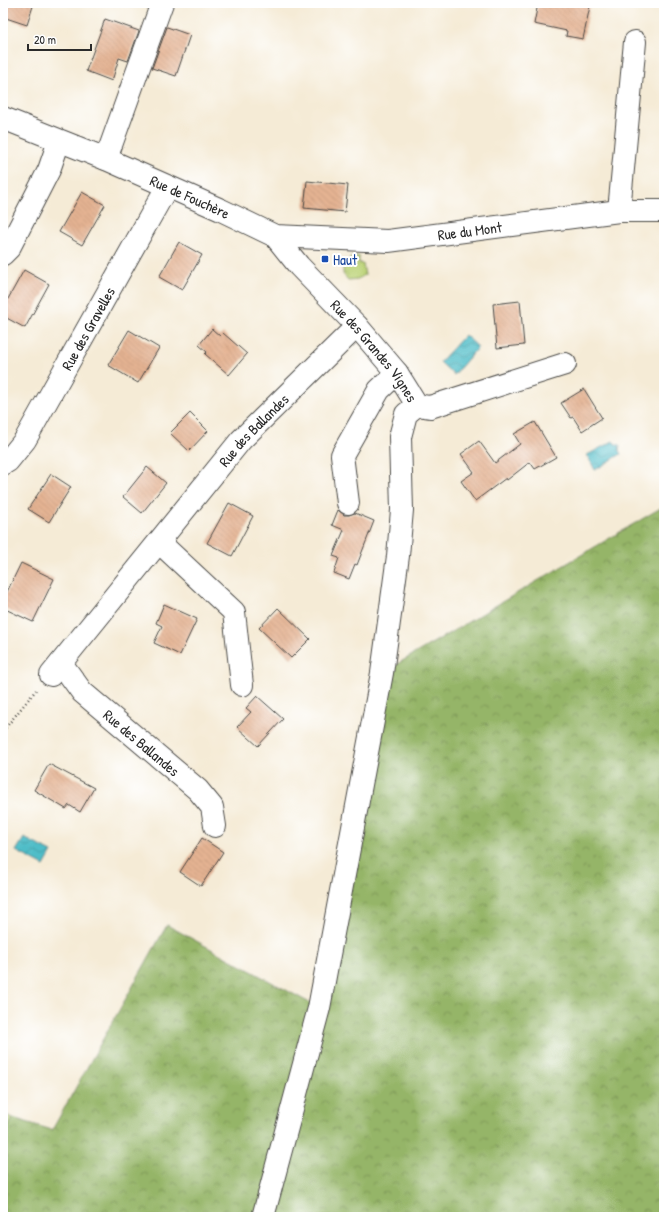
<svg xmlns="http://www.w3.org/2000/svg" width="667" height="1220" font-family="'Patrick Hand',sans-serif">
	<style>
		.grass { fill: #bcd377; stroke: #747f51 }
		.forest { fill: url(#forest-crowns); stroke: #60704a }
		.park { fill: url(#park-crowns); stroke: #747f51 }
		.water { fill: url(#water-waves); stroke: #3e747a }
		.building { fill: url(#building-back-hatch) }
		.lines { fill: none; stroke-linecap: round; stroke-linejoin: round }
		.minor-casing { stroke: #494845; stroke-width: 24 }
		.path { stroke: #494845; stroke-width: 2.5; stroke-dasharray: 1 3; stroke-linecap: butt }
		.minor { stroke: #fff; stroke-width: 22 }
		.transit-dot { fill: #1a4fb4; stroke: #fff; stroke-width: 1.5 }
		.labels { text-anchor: middle; dominant-baseline: central; stroke-width: 4; stroke-linejoin: round; paint-order: stroke }
		.street-label { font-size: 15px; fill: #2b2b2b; stroke: #fff }
		.transit-label { font-size: 15px; fill: #164399; stroke: #fff; text-anchor: start }
	</style>
	<defs>
		<pattern id="forest-crowns" width="20" height="18" patternUnits="userSpaceOnUse"><rect width="20" height="18" fill="#95b568"/><path d="M2 6a3 3 0 1 1 6 0M12 15a3 3 0 1 1 6 0" fill="none" stroke="#7a9356"/></pattern>
		<pattern id="park-crowns" width="20" height="18" patternUnits="userSpaceOnUse"><rect width="20" height="18" fill="#bcd377"/><path d="M2 6a3 3 0 1 1 6 0M12 15a3 3 0 1 1 6 0" fill="none" stroke="#a2b567"/></pattern>
		<pattern id="water-waves" width="16" height="10" patternUnits="userSpaceOnUse"><rect width="16" height="10" fill="#50bdc8"/><path d="M0 5q4-4 8 0t8 0" fill="none" stroke="#439aa3"/></pattern>
		<pattern id="building-back-hatch" width="6" height="6" patternUnits="userSpaceOnUse"><rect width="6" height="6" fill="#e4b292"/><path d="M-1 5l2 2M0 0l6 6M5-1l2 2" fill="none" stroke="#c4997e"/></pattern>
	</defs>
	<rect width="100%" height="100%" fill="#fff"/>
	<filter id="ink" filterUnits="userSpaceOnUse"><feTurbulence type="fractalNoise" baseFrequency=".025" numOctaves="2"/><feDisplacementMap in="SourceGraphic" scale="8" xChannelSelector="R" yChannelSelector="G"/><feConvolveMatrix kernelMatrix="1 2 1 2 8 2 1 2 1" color-interpolation-filters="sRGB"/></filter>
	<filter id="wash" filterUnits="userSpaceOnUse"><feTurbulence type="fractalNoise" baseFrequency=".012" numOctaves="4" result="noise"/><feDisplacementMap in="SourceGraphic" scale="16" xChannelSelector="R" yChannelSelector="G"/><feGaussianBlur stdDeviation="0.9" result="paint"/><feColorMatrix in="noise" values="0 0 0 0 0 0 0 0 0 0 0 0 0 0 0 0 0 1.4 0 .05"/><feComposite in="paint" operator="in"/></filter>
	<g filter="url(#wash)">
		<rect width="100%" height="100%" fill="#f5ebd6"/>
		<path class="grass" d="M3,1114L13,1118L3,1140Z"/>
		<path class="forest" d="M664,506V1217H3V1140L13,1118L52,1130L167,925L319,1008L382,673Z"/>
		<path class="park" d="M359,256V263L363,264L365,275L358,279L348,280L343,274V266H350V257Z"/>
		<path class="water" d="M465,335L478,347L454,375L440,362Z
			M613,441L616,444L620,445L619,451L621,454L595,470L587,455Z
			M24,838L52,852L44,866L16,851Z"/>
		<g id="blocks">
			<path class="building" d="M3,3H34L27,25L3,17Z
				M538,3H573L590,6L583,39L566,36L567,31L534,24Z
				M105,19L139,31L128,61L119,58L112,81L86,71Z
				M167,27L190,35L176,76L152,68Z
				M307,181L348,185L345,212L304,208Z
				M82,192L105,205L82,245L59,232Z
				M179,242L202,255L182,290L159,277Z
				M24,270L49,284L25,328L3,316V308Z
				M520,301L524,345L497,348L493,304Z
				M212,329L220,336L223,333L247,354L229,375L205,354L207,352L199,345Z
				M129,330L159,348L138,383L108,365Z
				M584,389L602,418L582,431L573,417L571,418L561,403Z
				M190,413L208,431L189,451L170,433Z
				M535,422L556,457L535,469L530,462L507,480L506,478L475,501L461,481L474,472L461,454L479,441L495,463L520,444L514,434Z
				M147,467L166,483L142,513L123,497Z
				M51,474L71,487L49,522L28,509Z
				M229,503L253,516L232,556L207,543Z
				M338,510L344,515H349L355,513L374,521L357,565L355,564L349,579L334,573L339,558L333,556L344,530L332,525Z
				M21,563L54,579L33,622L3,608V600Z
				M164,604L197,619L180,655L154,643L162,626L156,623Z
				M278,608L310,639L291,658L259,628Z
				M257,696L283,719L258,746L237,727L251,712L246,708Z
				M49,764L94,788L80,812L69,805L66,809L34,790Z
				M202,838L223,852L201,886L180,872Z"/>
		</g>
	</g>
	<g filter="url(#ink)">
		<use href="#blocks" fill-opacity="0" stroke="#494845" stroke-width="1"/>
		<g class="lines">
			<defs>
				<g id="minor">
					<path id="s1" d="M3,118L106,159L221,210L275,236L388,241L619,211H664"/>
					<path d="M106,159L162,3"/>
					<path d="M619,211L635,42"/>
					<path id="s2" d="M275,236L299,266L357,326L397,373L417,405L430,407L565,364"/>
					<path d="M3,254L9,248L49,170L59,141"/>
					<path id="s3" d="M3,464L8,461L25,440L167,187"/>
					<path d="M348,503L342,455L379,390L397,373"/>
					<path d="M159,542L234,612L242,685"/>
					<path id="s4" d="M61,663L82,692L198,790L212,807L215,826"/>
					<path id="s5" d="M51,675L241,440L357,326"/>
					<path d="M263,1217L319,1008L382,673L398,556L402,510L400,437L406,414L417,405"/>
				</g>
			</defs>
			<use href="#minor" class="minor-casing"/>
			<path class="path" d="M3,731L36,690"/>
			<use href="#minor" class="minor"/>
		</g>
	</g>
	<rect class="transit-dot" x="321" y="255" width="8" height="8" rx="2"/>
	<g class="labels">
		<g class="street-label">
			<text stroke="none"><textPath href="#s1" startOffset="203">Rue de Fouchère</textPath></text>
			<text stroke="none"><textPath href="#s1" startOffset="492">Rue du Mont</textPath></text>
			<text stroke="none"><textPath href="#s3" startOffset="161">Rue des Gravelles</textPath></text>
			<text stroke="none"><textPath href="#s2" startOffset="152">Rue des Grandes Vignes</textPath></text>
			<text stroke="none"><textPath href="#s5" startOffset="318">Rue des Ballandes</textPath></text>
			<text stroke="none"><textPath href="#s4" startOffset="114">Rue des Ballandes</textPath></text>
		</g>
		<g class="transit-label">
			<text x="333" y="259">Haut</text>
		</g>
	</g>
	<rect width="667" height="1220" fill="none" stroke="#fff" stroke-width="16"/>
	<path d="M28 44v6h63v-6" fill="none" stroke="#2b2b2b" stroke-width="2"/>
	<text x="34" y="44" font-size="12" fill="#2b2b2b" stroke="#ffffff" stroke-width="3" paint-order="stroke">20 m</text>
</svg>
